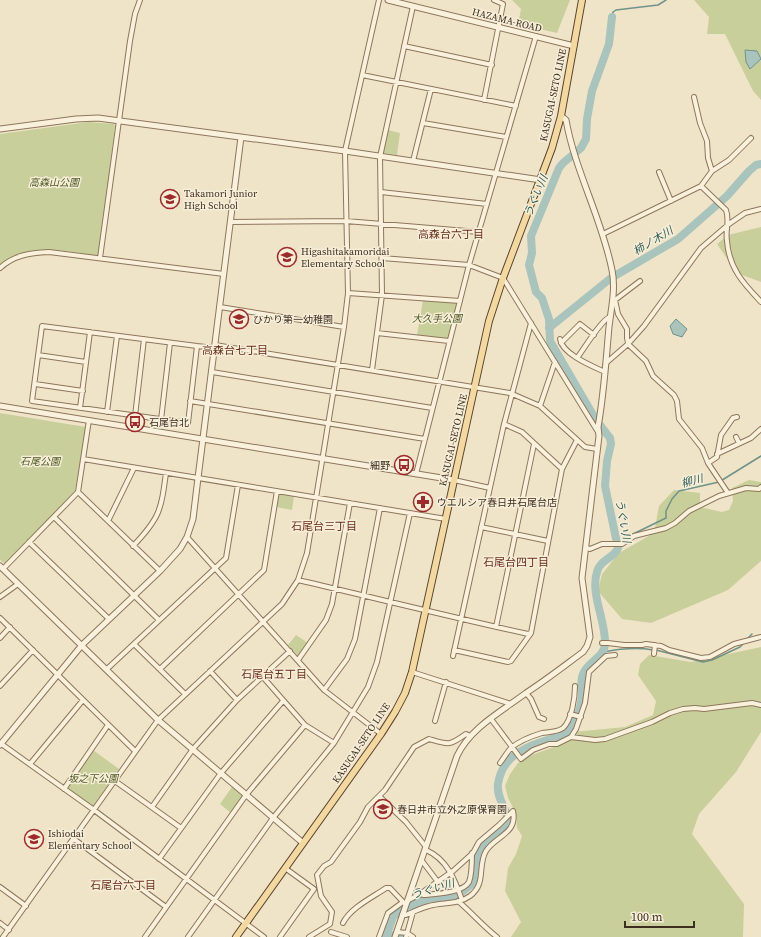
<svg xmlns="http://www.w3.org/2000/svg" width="761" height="937" font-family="'Source Serif 4','Noto Sans JP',serif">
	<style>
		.green { fill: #c9cf9b }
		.water { fill: #a9c4bc; stroke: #6f938a }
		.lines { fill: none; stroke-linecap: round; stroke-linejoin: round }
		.stream { stroke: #6f938a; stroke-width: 1.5 }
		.river { stroke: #a9c4bc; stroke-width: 8 }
		.minor-casing { stroke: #8d765c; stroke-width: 6 }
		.tertiary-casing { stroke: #8d765c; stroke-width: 7 }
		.primary-casing { stroke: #5b4430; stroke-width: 8 }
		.minor { stroke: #faf1dc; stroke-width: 4 }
		.tertiary { stroke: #faf1dc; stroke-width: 5 }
		.primary { stroke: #f3d9a0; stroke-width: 6 }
		.labels { text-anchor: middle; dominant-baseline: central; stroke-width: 3; stroke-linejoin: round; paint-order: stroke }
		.street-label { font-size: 10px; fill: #3d2e20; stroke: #f7eed8 }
		.park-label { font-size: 10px; font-style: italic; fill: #4d5a26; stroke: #f7eed8 }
		.poi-label { font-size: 10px; fill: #3d2e20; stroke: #f7eed8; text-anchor: start }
		.water-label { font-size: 11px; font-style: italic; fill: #2f5d5a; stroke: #f7eed8 }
		.neighbourhood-label { font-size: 11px; fill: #6b2e1e; stroke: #f7eed8 }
	</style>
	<rect width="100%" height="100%" fill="#f0e4c8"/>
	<path class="green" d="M512,0H570L557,33L518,24L521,9Z
		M694,0H761V100L753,91L725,34H707L709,17Z
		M89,122L114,124L115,126L99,254L97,256C64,251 29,242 0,264V134Z
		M388,130L400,133L397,155L383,153Z
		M761,227V282L737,273L717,244L728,235Z
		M423,300L456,303L457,304L449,337L447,339L417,335Z
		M0,413L86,427L75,492L5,564L0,560Z
		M749,480L761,482V561L728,590L651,623L622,619L598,591L602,574L619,553L654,533L659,506L674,490L700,493V507L722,512L729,510L733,501L732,488Z
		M280,494L294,496L292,510L276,507L278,495Z
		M296,635L308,643L299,656L297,655L288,645Z
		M761,647V732L736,772L699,814L692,834L744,904L743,937H511L521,922L505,891L508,868L516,854L522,836L517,828L516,813L508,798L505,786L510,774L518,763L529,756L559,745L573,732L625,727L653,715L656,701L638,675L640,664L649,655L691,662Z
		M93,750L119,769L93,806L68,789L67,787Z
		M232,787L242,795V797L231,813L220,804Z"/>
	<path class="water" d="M745,50L757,51L761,59L750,69L746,62Z
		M676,319L687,329L682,337L673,334L670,326Z"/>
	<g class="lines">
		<path class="stream" d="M612,17L613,12L616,10L658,5L666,0
			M633,534L666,518V511L672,499L679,491L719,482L761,456
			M748,638L752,634
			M656,650L703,662L712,660L740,647L744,643
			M603,652C619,649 636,647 653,650"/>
		<path class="river" d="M549,328L611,278L678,239L727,196L749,171L756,165L761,164
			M387,936C395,936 403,933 410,937
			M386,937L393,917L396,914L421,901L458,895L472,884L475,875L477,859L482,847L508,824C509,809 496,800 498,784C502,758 522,748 544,741C556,737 568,737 574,724C579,716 581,705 582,695C582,689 580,680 583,674C587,662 605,657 605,644C606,621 590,594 597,572C600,559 615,558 618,548L605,486L607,461L611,444L610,438L596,420L550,341L549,319L542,298L536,292L529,265L532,253L531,236L559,168L563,163L581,148L586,139L587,119L592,91L609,44L612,17"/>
		<defs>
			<path id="minor" d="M404,46L492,65
				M362,75L516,106
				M484,100L503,4L494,0
				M423,123L506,137
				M413,161L431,89
				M712,171L729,160L751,138
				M659,172L671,201
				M701,186L726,210C730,221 725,230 727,241C729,268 743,283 761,302
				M381,192L487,204
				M230,222L346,221L479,232
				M603,234L701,186L712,171L708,158L707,141L700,123L694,97
				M100,258L130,41L135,14L140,0
				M382,258L469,265L503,278L598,432
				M0,268C14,255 30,253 49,252L224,274
				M348,293L460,301
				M220,307L344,327
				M42,326L197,346L188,423L32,401Z
				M377,333L449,341
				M560,339C562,354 592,366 605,372
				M561,343L580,324L594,335
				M628,343L627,338V329L618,314L615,300L640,281
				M628,344L646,361L653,376L674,395L677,401L679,419L702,448L708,463L728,493
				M215,345L510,393L540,406L585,447L597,449
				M197,346L214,348
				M38,355L86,362
				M577,358C584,349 601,320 610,317
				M606,363L628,344L644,326L701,248L729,224L745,213L761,209
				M372,370L382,295L380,157L413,6
				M212,372L432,408
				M35,384L83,391
				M190,401L425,439
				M540,406L555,362
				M80,408L90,332
				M107,412L117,336
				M135,416L144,339
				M161,420L170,343
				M504,424L522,432L562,469
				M736,437L739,443
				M717,454L751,438L761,429
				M83,459L446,519
				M708,463L717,457L721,435L733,418L737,417
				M416,474L469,265L536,36
				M454,480L490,488
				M78,492L160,571
				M54,517L159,620
				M108,521L134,468
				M481,527L548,541
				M187,537L324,690L381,734
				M29,542L109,619
				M133,546C160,518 161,510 166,473
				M586,548L590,549L602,544H622L634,536L666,528L675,523L689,511L719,496L746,488L759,489L761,487
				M3,569L78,492L89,420
				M298,580C375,598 451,617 528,634L531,633
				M0,597L18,584
				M0,618L135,751
				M496,627L534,444
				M0,638L10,627
				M602,643H608L624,645H642L646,644L661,646L669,650L701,658L710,657L734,644L761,637
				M134,644L185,694
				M454,650L508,662L511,661L531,633L562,469L577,440
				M654,654L655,645
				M453,656L504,424L531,323
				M298,660L326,620L332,604L350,503
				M107,669L226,558L238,485
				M160,669L264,570L277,491
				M210,671L237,700
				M412,672L511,704
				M262,676L305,725L334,743
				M0,686L33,650
				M324,690L347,659L355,639L380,508
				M526,693L531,699L539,717L544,719
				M570,714L581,717
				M491,719L521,759L533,750L549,744H557L571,737L595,740L605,739L652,722L670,713L683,709L695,708L704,709L752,703L761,705
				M435,721L446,682
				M571,737L576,729L585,703L589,672L606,656L615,655
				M0,743L94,810L264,937
				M500,763C504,758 507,752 511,748C519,741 532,736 542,733C549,732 558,732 563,728C572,720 575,697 575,686
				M30,764L83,700
				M115,781L181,828
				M64,789L108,725
				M379,796L406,822L426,847
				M152,807L193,749L237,700L290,651
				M74,839L166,907
				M426,850C447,859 455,880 462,900
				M159,859L221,773L283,701
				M422,861L438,882
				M0,887L26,906
				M420,894L424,895C435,894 463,893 469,882C472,874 472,861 472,853
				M407,901L420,894L453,871L473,853L479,842L499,825L513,811
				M458,901C472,913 483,926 497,937
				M402,915H406C413,912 421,908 429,906C442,902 458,905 470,896C487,883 477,866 486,851C495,836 518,834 513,811
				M0,923L9,930
				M343,923C350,908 373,897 386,888H390L406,905
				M331,932L347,937
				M397,932L407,933L413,937
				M3,937L158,720L282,604L298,580L307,553L344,327L348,293L345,151L379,0
				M145,937L246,795L305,725
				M188,937L273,818L334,743L368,687L377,662L410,513
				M280,937L314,889L285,868
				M309,937L330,924L332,912L321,896L317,875L324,866L331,862L360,822L368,807L385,790L414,747L429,739C449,745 449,746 466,734L470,736
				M379,937L388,913L403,902
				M406,937L413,912"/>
			<path id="tertiary" d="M388,0L574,46
				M0,129L76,119L98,118L345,151L541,180
				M0,406L454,480
				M0,566L158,720L303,843
				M0,745L82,645L160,571L180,549L187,537L193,519L198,478L241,137
				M395,937L457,756C470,728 502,711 526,693C546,680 564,666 583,652L587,646L590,637L582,578L599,436L598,427C604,394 606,360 609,327C611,309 616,289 612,270C602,219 575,171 566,120L561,116"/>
			<path id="primary" d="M236,937L381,734L395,712L405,693L412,672L489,321L503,278L552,148L561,116L582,0"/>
		</defs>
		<use href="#minor" class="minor-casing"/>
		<use href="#tertiary" class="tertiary-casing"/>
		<use href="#primary" class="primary-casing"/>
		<use href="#minor" class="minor"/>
		<use href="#tertiary" class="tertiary"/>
		<use href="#primary" class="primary"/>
	</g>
	<defs>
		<symbol id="school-ring" viewBox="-11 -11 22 22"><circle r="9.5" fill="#f7eed8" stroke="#9e2a2b" stroke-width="1.5"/><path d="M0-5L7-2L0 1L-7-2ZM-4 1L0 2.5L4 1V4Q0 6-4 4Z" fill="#9e2a2b"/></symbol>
		<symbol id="bus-ring" viewBox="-11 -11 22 22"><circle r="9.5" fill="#f7eed8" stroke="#9e2a2b" stroke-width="1.5"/><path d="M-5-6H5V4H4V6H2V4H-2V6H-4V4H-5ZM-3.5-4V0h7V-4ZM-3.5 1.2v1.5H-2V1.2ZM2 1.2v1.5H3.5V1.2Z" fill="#9e2a2b"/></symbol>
		<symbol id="pharmacy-ring" viewBox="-11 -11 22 22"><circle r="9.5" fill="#f7eed8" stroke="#9e2a2b" stroke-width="1.5"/><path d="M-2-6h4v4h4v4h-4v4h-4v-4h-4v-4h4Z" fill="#9e2a2b"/></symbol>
	</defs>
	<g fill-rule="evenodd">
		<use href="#school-ring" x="159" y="188" width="22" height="22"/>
		<use href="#school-ring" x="276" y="246" width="22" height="22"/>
		<use href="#school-ring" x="228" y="308" width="22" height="22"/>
		<use href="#bus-ring" x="124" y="411" width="22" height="22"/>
		<use href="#bus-ring" x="393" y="454" width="22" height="22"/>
		<use href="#pharmacy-ring" x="412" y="491" width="22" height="22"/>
		<use href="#school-ring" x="372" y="798" width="22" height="22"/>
		<use href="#school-ring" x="23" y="828" width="22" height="22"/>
	</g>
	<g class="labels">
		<g class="street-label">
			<text transform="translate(507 20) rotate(14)">HAZAMA-ROAD</text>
			<text transform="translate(553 95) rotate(-78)">KASUGAI-SETO LINE</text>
			<text transform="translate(453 440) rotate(-77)">KASUGAI-SETO LINE</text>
			<text transform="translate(361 743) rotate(-56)">KASUGAI-SETO LINE</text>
		</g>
		<g class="park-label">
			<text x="54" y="182">高森山公園</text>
			<text x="437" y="318">大久手公園</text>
			<text x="40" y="461">石尾公園</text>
			<text x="93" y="778">坂之下公園</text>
		</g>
		<g class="poi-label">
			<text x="184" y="193">Takamori Junior<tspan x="184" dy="12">High School</tspan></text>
			<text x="301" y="251">Higashitakamoridai<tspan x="301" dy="12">Elementary School</tspan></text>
			<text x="253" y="319">ひかり第一幼稚園</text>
			<text x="149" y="422">石尾台北</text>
			<text x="390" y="465" text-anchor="end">細野</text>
			<text x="437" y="502">ウエルシア春日井石尾台店</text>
			<text x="397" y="809">春日井市立外之原保育園</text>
			<text x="48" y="833">Ishiodai<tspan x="48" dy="12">Elementary School</tspan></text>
		</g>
		<g class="water-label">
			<text transform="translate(536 196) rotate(-67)">うぐい川</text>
			<text transform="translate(653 241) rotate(-31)">柿ノ木川</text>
			<text transform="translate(692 481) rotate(-15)">柳川</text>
			<text transform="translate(623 521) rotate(80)">うぐい川</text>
			<text transform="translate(433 889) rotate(-16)">うぐい川</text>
		</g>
		<g class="neighbourhood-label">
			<text x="451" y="234">高森台六丁目</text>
			<text x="235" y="350">高森台七丁目</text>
			<text x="324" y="526">石尾台三丁目</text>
			<text x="516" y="562">石尾台四丁目</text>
			<text x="274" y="674">石尾台五丁目</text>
			<text x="123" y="885">石尾台六丁目</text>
		</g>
	</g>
	<path d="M625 921v6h69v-6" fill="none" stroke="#3d2e20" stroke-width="2"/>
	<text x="631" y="921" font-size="12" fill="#3d2e20" stroke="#f7eed8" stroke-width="3" paint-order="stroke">100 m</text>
</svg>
